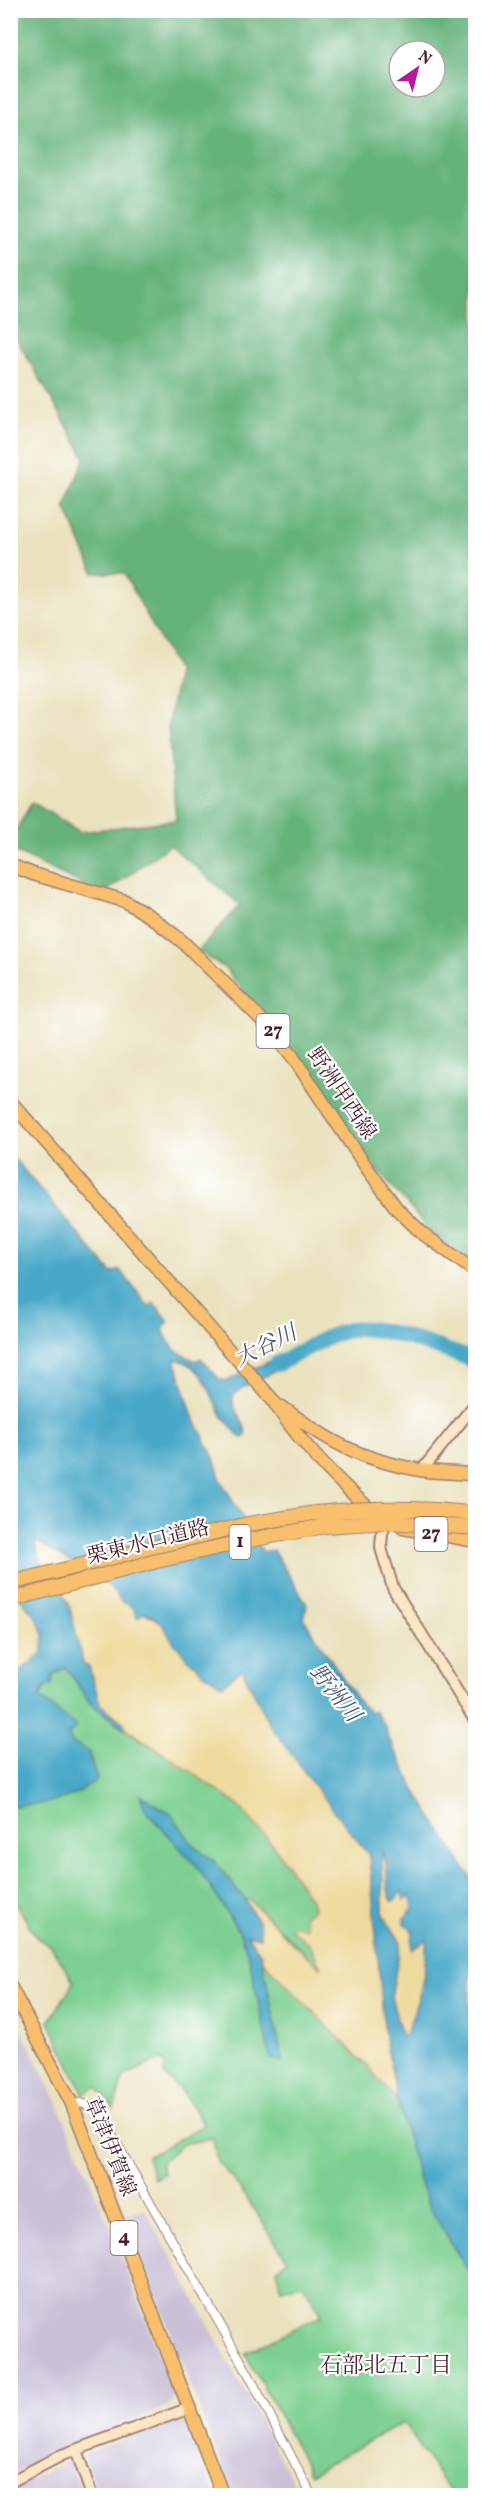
<svg xmlns="http://www.w3.org/2000/svg" width="486" height="2506" font-family="Vollkorn,'Noto Serif JP',serif">
	<style>
		.industrial { fill: #c9bfd7 }
		.green { fill: #7ccf90; stroke: #63775e; stroke-width: 1.5 }
		.forest { fill: #65b27a; stroke: #586852; stroke-width: 1.5; fill-rule: evenodd }
		.sand { fill: #eeda9e; stroke: #9c7c64; stroke-width: 1.5 }
		.water { fill: #4aa8c8; stroke: #4a647a; stroke-width: 1.5; fill-rule: evenodd }
		.lines { fill: none; stroke-linecap: round; stroke-linejoin: round }
		.river { stroke: #4aa8c8; stroke-width: 16 }
		.street-casing { stroke: #9a8074; stroke-width: 10 }
		.secondary-casing { stroke: #9a8074; stroke-width: 14 }
		.primary-casing { stroke: #9a8074; stroke-width: 15 }
		.highway-casing { stroke: #9a8074; stroke-width: 16 }
		.street { stroke: #fff; stroke-width: 8 }
		.secondary { stroke: #fde5c5; stroke-width: 10 }
		.primary { stroke: #f9bf6d; stroke-width: 12 }
		.highway { stroke: #f9bf6d; stroke-width: 14 }
		.highway-bridge-casing { stroke: #9a8074; stroke-width: 16; stroke-linecap: butt }
		.highway-bridge { stroke: #f9bf6d; stroke-width: 14 }
		.labels { text-anchor: middle; dominant-baseline: central; stroke-width: 4.5; stroke-linejoin: round; paint-order: stroke }
		.shield { fill: #fff; stroke: #80626b; stroke-width: 1.5 }
		.shield-label { font-size: 20px; font-weight: bold; fill: #4a1f2b }
		.street-label { font-size: 21px; fill: #4a1f2b; stroke: #fff }
		.water-label { font-size: 22px; font-style: italic; fill: #4a5d72; stroke: #fff }
		.neighbourhood-label { font-size: 22px; fill: #4a1f2b; stroke: #fff }
	</style>
	<rect width="100%" height="100%" fill="#fff"/>
	<filter id="ink" filterUnits="userSpaceOnUse"><feTurbulence type="fractalNoise" baseFrequency=".0167" numOctaves="2"/><feDisplacementMap in="SourceGraphic" scale="12" xChannelSelector="R" yChannelSelector="G"/><feConvolveMatrix kernelMatrix="1 2 1 2 8 2 1 2 1" color-interpolation-filters="sRGB"/></filter>
	<filter id="wash" filterUnits="userSpaceOnUse"><feTurbulence type="fractalNoise" baseFrequency=".008" numOctaves="4" result="noise"/><feDisplacementMap in="SourceGraphic" scale="24" xChannelSelector="R" yChannelSelector="G"/><feGaussianBlur stdDeviation="1.35" result="paint"/><feColorMatrix in="noise" values="0 0 0 0 0 0 0 0 0 0 0 0 0 0 0 0 0 1.4 0 .05"/><feComposite in="paint" operator="in"/></filter>
	<g filter="url(#wash)">
		<rect width="100%" height="100%" fill="#eae1be"/>
		<path class="industrial" d="M10,2008L54,2095L108,2223L175,2397L169,2405L45,2456L18,2472L10,2467Z
			M144,2209L178,2268L300,2495H233L126,2216Z
			M184,2417L214,2495H97L84,2456L86,2452Z
			M69,2460L84,2495H11V2488Z"/>
		<path class="green" d="M66,1667L90,1703L121,1727L192,1772L239,1806L273,1845L311,1899L313,1910L309,1943L322,1970L251,1901L245,1900L215,1862L192,1844L171,1813L141,1796L146,1811L197,1866L240,1933L249,1957L283,2062L262,1960L370,2069L398,2102L420,2184L447,2237L466,2267L475,2275V2495H452L403,2422L311,2474L245,2353L322,2315L303,2284L281,2289L277,2270L287,2259L241,2190L217,2161L213,2138L182,2144L161,2162L164,2174L154,2179L147,2157L204,2125L184,2094L163,2073L166,2066L161,2059L124,2076L114,2108L96,2086L84,2094L49,2022L74,1982L51,1946L37,1938L11,1895L10,1806C40,1805 75,1801 97,1779L88,1751L73,1744L68,1735L76,1727L40,1697L53,1675Z"/>
		<path class="forest" d="M10,11H475V1264L437,1239L346,1134L300,1061L225,968L198,951L240,905L170,845L103,894L11,850V839L32,802L80,832L176,820L168,727L177,671L124,573H94L65,507L85,457L11,329ZM399,51H435V87H399Z"/>
		<path class="sand" d="M34,1539L108,1584L121,1601L162,1622L175,1644L242,1669L269,1723L369,1855L385,2038L398,2102L370,2069L262,1960L261,1954L246,1934L260,1937L259,1923L245,1900L251,1901L292,1943L321,1968L309,1943L290,1929L295,1925L306,1929L304,1915L313,1910L311,1899L273,1845L239,1806L192,1772L125,1728L124,1723L100,1704L89,1667L83,1664L69,1604L40,1560Z
			M10,1586L36,1617L44,1633L43,1652L11,1679Z
			M382,1848C389,1864 386,1890 392,1901L402,1889L404,1901L410,1896L413,1908L405,1918L419,1946L426,1938C428,1972 418,2002 406,2034L402,2038L391,1997L401,1942L383,1915Z
			M472,1949L476,1950L475,2051L469,2012Z"/>
		<path class="water" d="M10,1154L112,1273L120,1270L149,1307L154,1303L169,1321L163,1328C168,1347 179,1354 196,1361L201,1358L219,1379L227,1381L286,1354L288,1356L296,1352L299,1357L290,1361L291,1363L242,1388L233,1396C231,1411 246,1420 246,1435L243,1438L238,1436C234,1428 226,1422 221,1414C208,1391 204,1364 175,1359L192,1414L214,1458L221,1481L263,1552L273,1550L307,1604L304,1619L356,1698L370,1713L374,1711L386,1728L388,1739L391,1742L420,1799L475,1884L476,1950L472,1949L469,2012L476,2051L475,2275L466,2267L431,2210L420,2184L398,2102L385,2038L369,1855L313,1784L269,1723L242,1669L223,1685C205,1676 188,1660 175,1644C162,1627 167,1624 146,1612L137,1618L133,1607L121,1601L108,1584L34,1540L40,1560L69,1604L83,1664L89,1667L100,1704L124,1723L125,1728L90,1703L66,1667L53,1675L52,1685L44,1687L40,1697L77,1727L68,1735L74,1744L88,1751L97,1779C75,1801 41,1805 11,1806V1679L43,1652L44,1634L36,1617L11,1586ZM382,1850C391,1864 383,1886 392,1901L396,1900L402,1890L404,1901L410,1896L413,1908L405,1918V1925L413,1930L412,1950L426,1939C428,1973 418,2003 406,2034L402,2037L391,1997L401,1942L383,1915Z
			M140,1795L171,1813L192,1844L215,1862L245,1900L259,1923L260,1938L247,1935L261,1955L283,2062L270,2058L249,1957L240,1933L197,1866L146,1811Z"/>
		<g class="lines">
			<path class="river" d="M277,1364C300,1353 327,1334 353,1329C382,1325 437,1348 466,1357L476,1363"/>
		</g>
	</g>
	<g filter="url(#ink)">
		<g class="lines">
			<defs>
				<path id="street" d="M72,2104L81,2103L97,2109L249,2375L312,2496"/>
				<path id="secondary" d="M422,1470L476,1403
					M386,1524L382,1533L381,1548L393,1588L476,1722
					M76,2450L92,2496
					M10,2482L62,2455L190,2408"/>
				<path id="primary" d="M10,865L33,874L125,901L151,917L183,942L269,1027L293,1057L367,1168L397,1209L422,1233L476,1272
					M10,1101L272,1399C299,1442 335,1479 373,1512
					M282,1407C329,1442 361,1460 420,1470C438,1473 457,1472 476,1475
					M403,1528L476,1541
					M10,1986L72,2104L223,2496"/>
				<path id="highway" d="M10,1583L248,1524L316,1513"/>
			</defs>
			<use href="#street" class="street-casing"/>
			<use href="#secondary" class="secondary-casing"/>
			<use href="#primary" class="primary-casing"/>
			<use href="#highway" class="highway-casing"/>
			<use href="#street" class="street"/>
			<use href="#secondary" class="secondary"/>
			<use href="#primary" class="primary"/>
			<use href="#highway" class="highway"/>
			<defs>
				<path id="highway-bridge" d="M316,1513C369,1507 422,1507 476,1514
					M10,1600L157,1561L245,1541L325,1526L388,1522L476,1528"/>
			</defs>
			<use href="#highway-bridge" class="highway-bridge-casing"/>
			<use href="#highway-bridge" class="highway-bridge"/>
		</g>
	</g>
	<g class="labels">
		<g class="shield">
			<rect x="256.5" y="1014" width="33" height="34" rx="4.5"/>
			<rect x="414.5" y="1517" width="33" height="34" rx="4.5"/>
			<rect x="229.5" y="1525" width="21" height="34" rx="4.5"/>
			<rect x="110.5" y="2221" width="27" height="34" rx="4.5"/>
		</g>
		<g class="shield-label">
			<text x="273" y="1031">27</text>
			<text x="431" y="1534">27</text>
			<text x="240" y="1542">1</text>
			<text x="124" y="2238">4</text>
		</g>
		<g class="street-label">
			<text transform="translate(341 1094) rotate(56)">野洲甲西線</text>
			<text transform="translate(148 1543) rotate(-14)">栗東水口道路</text>
			<text transform="translate(109 2147) rotate(68)">草津伊賀線</text>
		</g>
		<g class="water-label">
			<text transform="translate(266 1347) rotate(-26)">大谷川</text>
			<text transform="translate(334 1694) rotate(51)">野洲川</text>
		</g>
		<g class="neighbourhood-label">
			<text x="386" y="2366">石部北五丁目</text>
		</g>
	</g>
	<rect width="486" height="2506" fill="none" stroke="#fff" stroke-width="36"/>
	<g transform="translate(417 69) rotate(35)"><circle r="28" fill="#ffffff" stroke="#b7a5aa" stroke-width="1.5"/>
	<path d="M0-4.5L10 22L0 15L-10 22Z" fill="#b5179e"/>
	<text y="-9" font-size="16" font-weight="bold" text-anchor="middle" fill="#4a1f2b">N</text>
	</g>
</svg>
